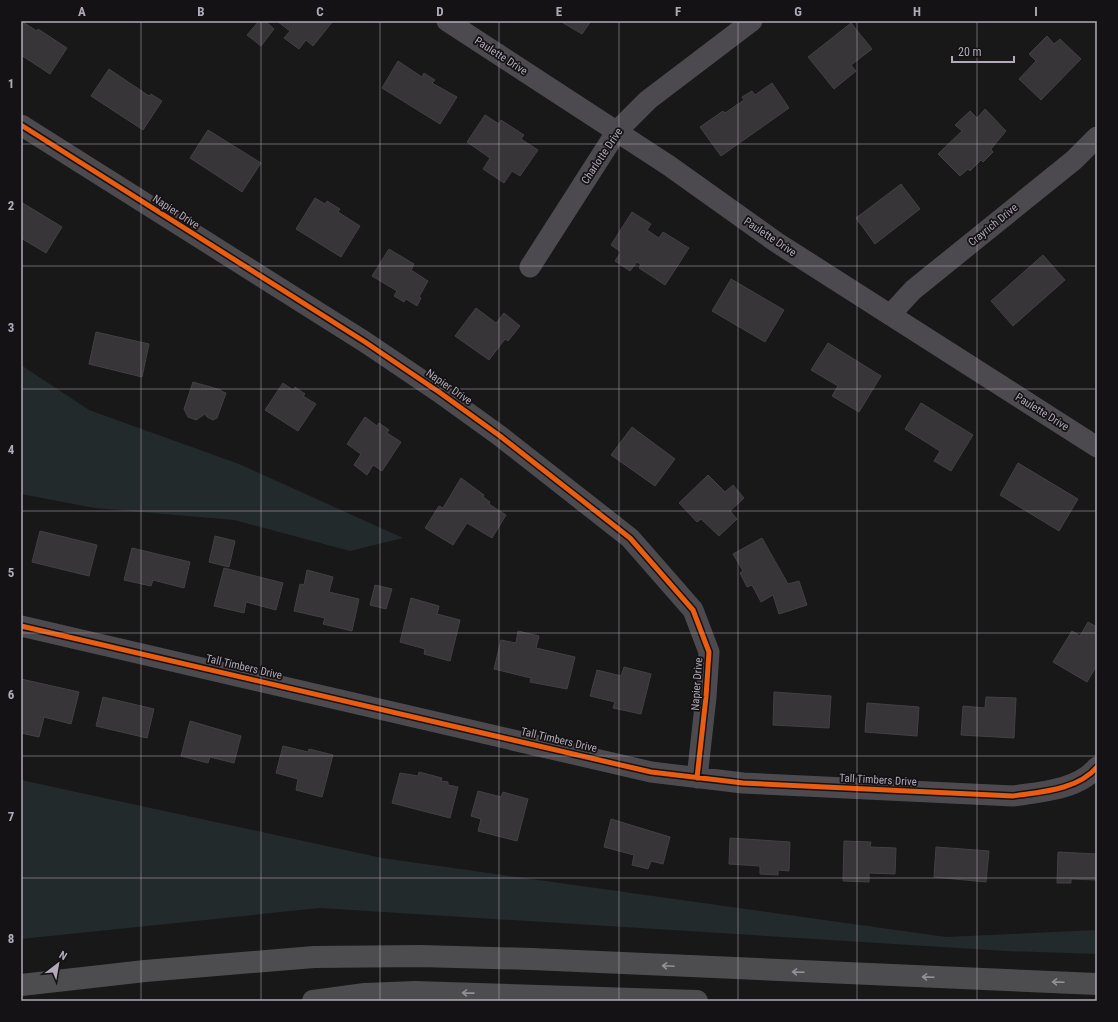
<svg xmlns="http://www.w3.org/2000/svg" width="1118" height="1022" font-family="'Roboto Condensed',sans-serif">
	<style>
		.green { fill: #232a2b }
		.building { fill: #373537; stroke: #434044 }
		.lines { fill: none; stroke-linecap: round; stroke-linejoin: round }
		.minor { stroke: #4c4a4e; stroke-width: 21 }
		.highway { stroke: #4d4d4f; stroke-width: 22 }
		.cycleway-casing { stroke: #141214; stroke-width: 8 }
		.cycleway { stroke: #e95d12; stroke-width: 5 }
		.oneway { stroke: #948e98 }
		.grid { fill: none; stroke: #b2aab8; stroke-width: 1; stroke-opacity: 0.55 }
		.labels { text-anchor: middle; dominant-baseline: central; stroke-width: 3.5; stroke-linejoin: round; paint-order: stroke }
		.street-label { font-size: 11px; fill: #b2aab8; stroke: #141214 }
		.neatline { fill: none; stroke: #b2aab8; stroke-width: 1.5 }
		.grid-label { font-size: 13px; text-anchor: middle; font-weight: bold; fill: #b2aab8 }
	</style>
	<rect width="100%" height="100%" fill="#181818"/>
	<path class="green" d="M21,365L89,410L239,464L403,538L350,551L234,520L95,508L21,494Z
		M21,780L382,858L946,937L1097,930V954L1006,951L320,908L21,939Z"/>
	<path class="building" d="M21,21L37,31L38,29L67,48L50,74L21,55Z
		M259,21H265L274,29L261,46L247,35Z
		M277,21H333L313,46L306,40L299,49L284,38L290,31Z
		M560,21H591L582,34Z
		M851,23L872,49L851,65L856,71L834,89L808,57Z
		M1047,36L1054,44L1060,39L1081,59L1041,100L1019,79L1036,61L1029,54Z
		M398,61L422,77L424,73L435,80L432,83L457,97L440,124L382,88Z
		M109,69L149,96L151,94L162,101L143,130L91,96Z
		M772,83L789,108L721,156L700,127L723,111L725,113L744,100L742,97L752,91L755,95Z
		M985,109L1006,131L991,149L993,152L983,162L981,160L970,171L968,169L960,176L938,154L962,131L955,125L970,111L977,118Z
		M485,115L499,124L501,120L524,135L521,139L538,150L520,176L512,171L504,183L483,169L490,158L467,142Z
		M208,130L261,163L242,192L190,158Z
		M901,184L920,209L875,244L856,218Z
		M315,198L325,204L327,201L340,209L338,212L360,226L341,257L296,229Z
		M21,202L62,227L46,253L21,238Z
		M632,212L651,224L647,230L659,238L663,232L689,248L665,285L639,268L641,265L637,262L630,271L615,261L621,252L611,245Z
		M389,249L414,264L411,270L428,281L419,297L421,298L417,306L406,299L404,302L394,296L397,291L372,276Z
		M1043,255L1065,280L1013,326L991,301Z
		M731,279L784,310L765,342L712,311Z
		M476,308L496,323L504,313L520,326L508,341L505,339L489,360L455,336Z
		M96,332L149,344L142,377L89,364Z
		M828,343L881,376L859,412L832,396L838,386L811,370Z
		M193,382L221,390V391L226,393L217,418L213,420L207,417L205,414L196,420L188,417L184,409Z
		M283,383L293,390L295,387L305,394L303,396L316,404L298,431L265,410Z
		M921,403L973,435L951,471L934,461L940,451L905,429Z
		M365,417L377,426L379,423L389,430L387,433L401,442L382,471L373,465L367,475L354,465L361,454L347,444Z
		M632,427L675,459L655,486L611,455Z
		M1018,463L1078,499L1059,531L1000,495Z
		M708,475L725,492L733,485L744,498L730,511L737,519L719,536L701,519L697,522L679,503Z
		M461,478L484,495L483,497L490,502L489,504L506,515L492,538L467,523L453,545L425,528L439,506L443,508Z
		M40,531L97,545L89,576L32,562Z
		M215,536L235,541L229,567L209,562Z
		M762,538L788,584L799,581L807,605L779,614L773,595L761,602L752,585L747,587L740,573L743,571L733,554Z
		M132,548L190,562L184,588L153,580L151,586L124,580Z
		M224,568L283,583L276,610L246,602L244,613L214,606Z
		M307,570L333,577L329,592L359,599L352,631L323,624L325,618L294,611L300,584L304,585Z
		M375,585L392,589L386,609L370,605Z
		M411,598L439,606L437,614L460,620L450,661L424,654L425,649L400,642Z
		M1088,622L1097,627V665L1087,682L1053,662L1072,631L1080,636Z
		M518,631L539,636L536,648L575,657L567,689L530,682L531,678L494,669L501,640L516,643Z
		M624,667L651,674L641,714L613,708L615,702L590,696L597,670L621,676Z
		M21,679L79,692L71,724L44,717L39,737L21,733Z
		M774,692L831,696L829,728L773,725Z
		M103,697L154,709L147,738L96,726Z
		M986,697L1016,698L1014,738L961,735L963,706L985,708Z
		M867,703L919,707L917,736L865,732Z
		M190,721L241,736L234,763L210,757L208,763L181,756Z
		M283,746L308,752L309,749L333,755L322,797L296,790L298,779L276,773Z
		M419,772L442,778L441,781L448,782V785L458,787L450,818L392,803L400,773L418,776Z
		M478,791L501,797L503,792L528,799L517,841L478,831L481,819L471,816Z
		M611,819L670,837L663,864L651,861L648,869L632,865L634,855L604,847Z
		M730,838L790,842L789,871L778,870V875L760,874V866L729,864Z
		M844,841L871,842L870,847L896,848L895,874L869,873V882L843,881Z
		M936,847L989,851L986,882L934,877Z
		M1058,852L1097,854V880L1071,879V883H1057Z"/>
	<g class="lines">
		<path class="minor" d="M447,21L668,165L776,242L1097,447
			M21,125L365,342L439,392L500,436L630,538L693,610L709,652L706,697L697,778
			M530,267L617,131L648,100L752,21
			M890,315L913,290L1074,160L1097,137
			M21,626L651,772L743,783L1013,796C1040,792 1078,790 1097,767"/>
		<path class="highway" d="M21,985L145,971L314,957L420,956L532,959L1097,984
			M313,1001L365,994L415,992L697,1001"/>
		<defs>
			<path id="cycleway" d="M21,125L365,342L439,392L500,436L630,538L693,610L709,652L706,697L697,778
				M21,626L651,772L743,783L1013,796C1040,792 1078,790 1097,767"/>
		</defs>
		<use href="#cycleway" class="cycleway-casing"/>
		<use href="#cycleway" class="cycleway"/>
	</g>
	<defs><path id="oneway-shaft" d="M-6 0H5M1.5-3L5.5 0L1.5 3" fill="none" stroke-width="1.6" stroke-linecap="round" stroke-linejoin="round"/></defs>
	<g class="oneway">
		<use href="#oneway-shaft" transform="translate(668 966) rotate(-177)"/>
		<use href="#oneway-shaft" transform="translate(798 972) rotate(-178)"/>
		<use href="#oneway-shaft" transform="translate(928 977) rotate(-178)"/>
		<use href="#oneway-shaft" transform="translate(1058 982) rotate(-178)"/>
		<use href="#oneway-shaft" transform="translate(468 993) rotate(-179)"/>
	</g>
	<path class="grid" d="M141,21V1001M261,21V1001M380,21V1001M499,21V1001M619,21V1001M738,21V1001M857,21V1001M977,21V1001M21,144H1097M21,266H1097M21,389H1097M21,511H1097M21,633H1097M21,756H1097M21,878H1097"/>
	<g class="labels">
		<g class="street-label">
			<text transform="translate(501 56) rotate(33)">Paulette Drive</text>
			<text transform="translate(602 156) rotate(-56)">Charlotte Drive</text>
			<text transform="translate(176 212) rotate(33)">Napier Drive</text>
			<text transform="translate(993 225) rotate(-39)">Crayrich Drive</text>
			<text transform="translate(770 237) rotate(34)">Paulette Drive</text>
			<text transform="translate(449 387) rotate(35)">Napier Drive</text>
			<text transform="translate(1042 412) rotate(32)">Paulette Drive</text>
			<text transform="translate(244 667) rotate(13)">Tall Timbers Drive</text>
			<text transform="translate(697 684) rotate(-86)">Napier Drive</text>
			<text transform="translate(559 740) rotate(13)">Tall Timbers Drive</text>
			<text transform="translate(878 780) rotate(3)">Tall Timbers Drive</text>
		</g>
	</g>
	<rect width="1118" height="1022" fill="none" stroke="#141214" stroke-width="44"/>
	<g transform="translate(58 964) rotate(31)" stroke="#141214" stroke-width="3" paint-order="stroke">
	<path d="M0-3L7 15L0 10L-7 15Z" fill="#b2aab8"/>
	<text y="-6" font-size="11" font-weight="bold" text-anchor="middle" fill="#b2aab8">N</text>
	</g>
	<path d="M952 56v6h62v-6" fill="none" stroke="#b2aab8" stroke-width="2"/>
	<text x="958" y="56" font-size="12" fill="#b2aab8" stroke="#141214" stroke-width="3" paint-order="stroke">20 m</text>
	<rect x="22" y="22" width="1074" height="978" class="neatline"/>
	<g class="grid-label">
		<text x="82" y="16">A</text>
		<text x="201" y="16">B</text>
		<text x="320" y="16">C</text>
		<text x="440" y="16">D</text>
		<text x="559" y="16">E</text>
		<text x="678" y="16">F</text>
		<text x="798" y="16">G</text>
		<text x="917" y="16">H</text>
		<text x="1036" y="16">I</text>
		<text x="11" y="88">1</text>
		<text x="11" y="210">2</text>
		<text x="11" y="332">3</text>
		<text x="11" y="454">4</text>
		<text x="11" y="577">5</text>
		<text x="11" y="699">6</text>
		<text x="11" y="821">7</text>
		<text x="11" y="943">8</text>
	</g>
</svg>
